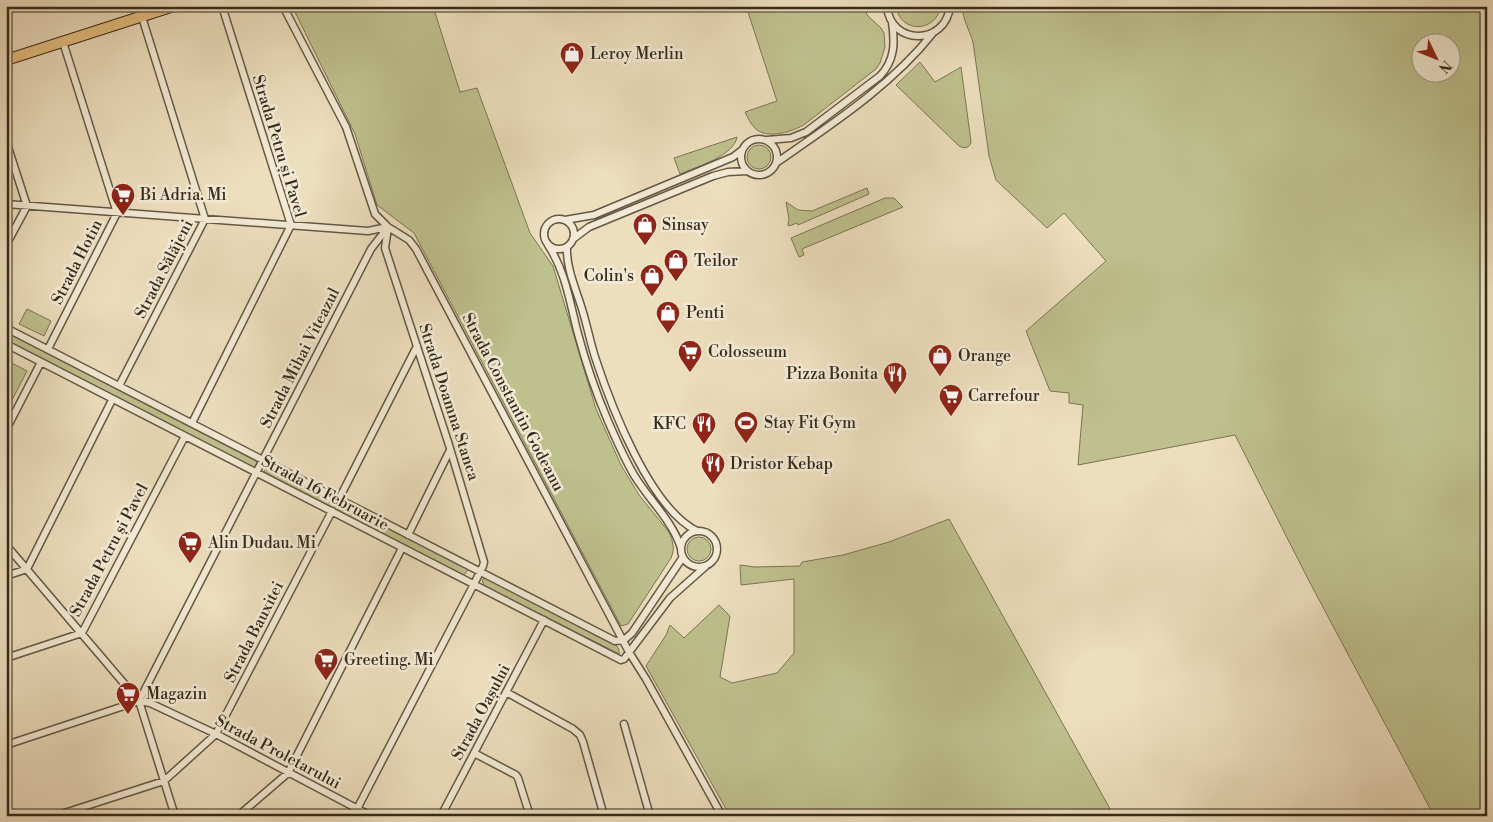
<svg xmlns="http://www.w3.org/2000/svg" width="1493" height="822" font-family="'Libre Bodoni',serif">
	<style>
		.green { fill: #bec08d; stroke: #7a7655; fill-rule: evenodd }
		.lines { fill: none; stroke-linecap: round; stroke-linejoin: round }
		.minor-casing { stroke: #635845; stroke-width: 9 }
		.primary-casing { stroke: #352b1d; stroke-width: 12 }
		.minor { stroke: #f3ead5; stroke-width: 6 }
		.primary { stroke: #e6bf7f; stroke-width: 10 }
		.labels { text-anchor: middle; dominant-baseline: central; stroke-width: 5; stroke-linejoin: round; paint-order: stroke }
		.poi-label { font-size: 16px; fill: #352b1d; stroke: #f3ead5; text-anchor: start }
		.street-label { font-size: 16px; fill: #352b1d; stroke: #f3ead5 }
	</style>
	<rect width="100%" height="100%" fill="#eddebe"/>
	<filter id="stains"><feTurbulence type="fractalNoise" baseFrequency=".004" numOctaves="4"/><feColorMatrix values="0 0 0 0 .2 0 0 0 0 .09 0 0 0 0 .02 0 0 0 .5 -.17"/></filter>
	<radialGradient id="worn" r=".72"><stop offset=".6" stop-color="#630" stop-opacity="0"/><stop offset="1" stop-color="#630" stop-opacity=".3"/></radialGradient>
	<path class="green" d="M292,6H400L408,12L428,6H433L460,92L477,88L530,233L553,266L596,409L621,465L639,495L669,532C673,541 675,549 671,558L628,624L621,626L414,233L377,205L355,134Z
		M746,6H865L867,15L881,28L884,33L885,47L880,63L876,69L805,124C794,131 768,140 756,129C751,125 748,118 745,112L777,101Z
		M896,6H941C936,33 900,34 896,6Z
		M962,6H1479L1487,21V816H1434L1308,579L1235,435L1078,465L1083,405L1069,403V393L1050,391L1026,331L1106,261L1064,213L1047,228L996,180L989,156L973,42C969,30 963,19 962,6ZM1420,42H1450V72H1420Z
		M920,62L935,82L961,67L971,142C970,148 964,149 959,146L896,85Z
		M737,137C734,156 696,167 680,174L674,158Z
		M747 157a12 12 0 1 1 24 0a12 12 0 1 1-24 0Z
		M867,188L869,194L798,225L797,223L789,226L788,225L789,219L786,202L798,210L812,211Z
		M885,198H894L903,207L802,249L804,255L799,257L791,238Z
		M27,309L51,321L44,336L19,324Z
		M6,329L259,460L258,470L6,340Z
		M6,360L27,371L6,412Z
		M268,467L465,566L468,570L463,576L267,476L264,471Z
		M949,519L1114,816H730L646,666L666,635L670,625L684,638L719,605L730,616L720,677L732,683L777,673L794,653V579L741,585L740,565L755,567L800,566L802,562L843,555L889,542Z
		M687 549a12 12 0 1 1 24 0a12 12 0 1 1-24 0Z
		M485,578H489L617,646L619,650V654L487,587L484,585L482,580Z"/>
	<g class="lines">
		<defs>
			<path id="minor" d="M283,6L346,127L375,214L388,227L409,240L416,249L629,652L646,679L722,816
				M887,6C890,46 946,46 950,6
				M741 157a18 18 0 1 1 36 0a18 18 0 1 1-36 0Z
				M767,140L791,138L806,132L880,76C895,60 895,43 892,22
				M6,141L27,206L6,245
				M776,163C832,124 891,86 933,33
				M6,204L368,231L388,227
				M544 234a15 15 0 1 1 30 0a15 15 0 1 1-30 0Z
				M565,220L594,215L733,157L742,150
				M573,239L589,227L713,176L728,172L747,171
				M548,245C566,272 570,304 578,334C586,364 596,393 608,421C616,439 624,458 634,475C649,500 672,520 681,548
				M567,247C566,268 576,289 582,309C587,325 590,341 595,357C611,406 650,508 697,531
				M6,328L615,641L624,640
				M6,344L621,660L624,659L670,598L706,566
				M48,349L117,213L63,42
				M119,386L205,219L142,17
				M192,423L291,225L222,6
				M6,430L41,362
				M339,499L417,346
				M681 549a18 18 0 1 1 36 0a18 18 0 1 1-36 0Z
				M408,535L450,450
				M6,545L139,701L150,703L216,734L371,816
				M6,576L27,569L112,400
				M624,640L632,633L683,557
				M6,658L82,633L185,436
				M506,692L573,729L580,735L583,742L604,816
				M139,701L175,816
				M624,724L650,816
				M6,745L139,701L371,249L388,227
				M474,753L516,775L518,778L530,816
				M55,816L164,781L216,734L332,511
				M238,816L288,773L402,548
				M349,816L357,809L474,584L483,566L484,562L449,445L385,248L388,228
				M441,816L544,620"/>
			<path id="primary" d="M6,60L174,6"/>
		</defs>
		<use href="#minor" class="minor-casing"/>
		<use href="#primary" class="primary-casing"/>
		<use href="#minor" class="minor"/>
		<use href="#primary" class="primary"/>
	</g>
	<defs>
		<symbol id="shop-pin" viewBox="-11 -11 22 30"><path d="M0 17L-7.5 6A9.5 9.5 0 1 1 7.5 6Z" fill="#8f2418" stroke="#f3ead5"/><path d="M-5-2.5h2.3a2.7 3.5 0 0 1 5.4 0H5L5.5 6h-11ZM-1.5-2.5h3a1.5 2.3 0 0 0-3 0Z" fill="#fff"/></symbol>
		<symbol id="supermarket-pin" viewBox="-11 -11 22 30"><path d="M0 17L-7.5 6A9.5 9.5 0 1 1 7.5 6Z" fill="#8f2418" stroke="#f3ead5"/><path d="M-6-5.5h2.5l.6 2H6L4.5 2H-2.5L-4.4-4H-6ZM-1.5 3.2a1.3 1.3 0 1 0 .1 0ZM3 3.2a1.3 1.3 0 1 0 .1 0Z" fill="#fff"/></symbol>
		<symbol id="restaurant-pin" viewBox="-11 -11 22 30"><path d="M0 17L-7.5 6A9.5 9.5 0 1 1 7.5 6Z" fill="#8f2418" stroke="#f3ead5"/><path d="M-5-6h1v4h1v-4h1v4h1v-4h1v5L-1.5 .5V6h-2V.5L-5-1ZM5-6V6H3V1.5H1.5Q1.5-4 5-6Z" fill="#fff"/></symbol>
		<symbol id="stadium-pin" viewBox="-11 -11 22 30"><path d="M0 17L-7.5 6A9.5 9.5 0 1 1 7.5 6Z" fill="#8f2418" stroke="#f3ead5"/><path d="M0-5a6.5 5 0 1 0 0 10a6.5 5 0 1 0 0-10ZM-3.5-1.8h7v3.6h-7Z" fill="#fff"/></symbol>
	</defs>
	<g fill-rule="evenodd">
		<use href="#shop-pin" x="558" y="40" width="28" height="38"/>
		<use href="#supermarket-pin" x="109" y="181" width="28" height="38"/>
		<use href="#shop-pin" x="631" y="211" width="28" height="38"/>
		<use href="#shop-pin" x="662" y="247" width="28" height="38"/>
		<use href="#shop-pin" x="638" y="262" width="28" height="38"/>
		<use href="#shop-pin" x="654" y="299" width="28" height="38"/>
		<use href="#supermarket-pin" x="676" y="338" width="28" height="38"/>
		<use href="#shop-pin" x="926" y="342" width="28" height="38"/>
		<use href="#restaurant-pin" x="881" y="360" width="28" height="38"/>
		<use href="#supermarket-pin" x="937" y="382" width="28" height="38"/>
		<use href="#stadium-pin" x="732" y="409" width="28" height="38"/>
		<use href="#restaurant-pin" x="690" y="410" width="28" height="38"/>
		<use href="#restaurant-pin" x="699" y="450" width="28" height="38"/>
		<use href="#supermarket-pin" x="176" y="529" width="28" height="38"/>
		<use href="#supermarket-pin" x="312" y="646" width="28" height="38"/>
		<use href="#supermarket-pin" x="114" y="680" width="28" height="38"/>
	</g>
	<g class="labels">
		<g class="poi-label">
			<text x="590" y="54">Leroy Merlin</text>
			<text x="140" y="195">Bi Adria. Mi</text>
			<text x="662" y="225">Sinsay</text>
			<text x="694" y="261">Teilor</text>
			<text x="634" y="276" text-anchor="end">Colin's</text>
			<text x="686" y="313">Penti</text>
			<text x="708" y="352">Colosseum</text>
			<text x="958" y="356">Orange</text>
			<text x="878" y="374" text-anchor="end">Pizza Bonita</text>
			<text x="968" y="396">Carrefour</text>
			<text x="764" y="423">Stay Fit Gym</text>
			<text x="686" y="424" text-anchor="end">KFC</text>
			<text x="730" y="464">Dristor Kebap</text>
			<text x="208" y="543">Alin Dudau. Mi</text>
			<text x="344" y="660">Greeting. Mi</text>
			<text x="146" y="694">Magazin</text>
		</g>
		<g class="street-label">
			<text transform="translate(279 146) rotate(73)">Strada Petru și Pavel</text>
			<text transform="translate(77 262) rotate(-63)">Strada Hotin</text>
			<text transform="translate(164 269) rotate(-63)">Strada Sălăjeni</text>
			<text transform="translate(300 358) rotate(-63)">Strada Mihai Viteazul</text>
			<text transform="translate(449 402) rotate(72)">Strada Doamna Stanca</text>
			<text transform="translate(513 402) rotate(62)">Strada Constantin Godeanu</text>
			<text transform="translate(325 493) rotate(28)">Strada 16 Februarie</text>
			<text transform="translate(109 550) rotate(-62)">Strada Petru și Pavel</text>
			<text transform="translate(254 632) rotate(-63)">Strada Bauxitei</text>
			<text transform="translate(481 712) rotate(-62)">Strada Oașului</text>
			<text transform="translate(278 752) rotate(28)">Strada Proletarului</text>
		</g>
	</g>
	<rect width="1493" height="822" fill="none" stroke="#eddebe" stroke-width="25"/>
	<rect x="8" y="8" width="1478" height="807" fill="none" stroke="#352b1d" stroke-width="2.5"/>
	<rect x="12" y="12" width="1468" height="797" fill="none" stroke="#352b1d"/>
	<g transform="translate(1436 58) rotate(133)"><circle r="24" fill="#f3ead5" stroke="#a79e8b"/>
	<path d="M0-4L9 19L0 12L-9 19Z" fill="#8f2418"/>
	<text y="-8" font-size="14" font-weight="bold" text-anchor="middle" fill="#352b1d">N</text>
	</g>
	<rect width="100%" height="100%" filter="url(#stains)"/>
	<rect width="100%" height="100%" fill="url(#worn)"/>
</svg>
